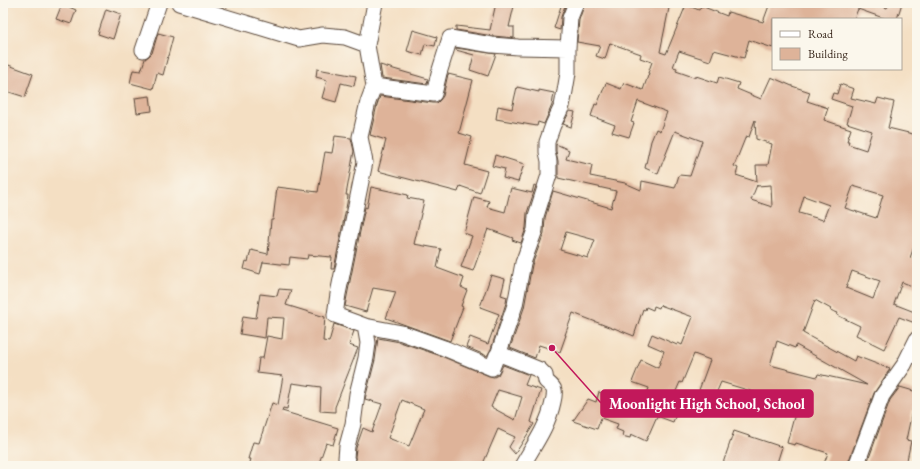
<svg xmlns="http://www.w3.org/2000/svg" width="920" height="469" font-family="'EB Garamond',serif">
	<style>
		.building { fill: #deb399; fill-rule: evenodd }
		.lines { fill: none; stroke-linecap: round; stroke-linejoin: round }
		.minor-casing { stroke: #574537; stroke-width: 17 }
		.minor { stroke: #fff; stroke-width: 15 }
		.leader { fill: none; stroke: #c2185b; stroke-width: 1.5 }
		.callout-dot { fill: #c2185b; stroke: #fbf7ec; stroke-width: 1.5 }
		.callout { fill: #c2185b; stroke: #c2185b; stroke-width: 1.5 }
		.callout-label { font-size: 15px; text-anchor: middle; font-weight: bold; fill: #fff }
	</style>
	<rect width="100%" height="100%" fill="#fbf7ec"/>
	<filter id="ink" filterUnits="userSpaceOnUse"><feTurbulence type="fractalNoise" baseFrequency=".025" numOctaves="2"/><feDisplacementMap in="SourceGraphic" scale="8" xChannelSelector="R" yChannelSelector="G"/><feConvolveMatrix kernelMatrix="1 2 1 2 8 2 1 2 1" color-interpolation-filters="sRGB"/></filter>
	<filter id="wash" filterUnits="userSpaceOnUse"><feTurbulence type="fractalNoise" baseFrequency=".012" numOctaves="4" result="noise"/><feDisplacementMap in="SourceGraphic" scale="16" xChannelSelector="R" yChannelSelector="G"/><feGaussianBlur stdDeviation="0.9" result="paint"/><feColorMatrix in="noise" values="0 0 0 0 0 0 0 0 0 0 0 0 0 0 0 0 0 1.4 0 .05"/><feComposite in="paint" operator="in"/></filter>
	<g filter="url(#wash)">
		<rect width="100%" height="100%" fill="#f4dfc3"/>
		<g id="blocks">
			<path class="building" d="M496,3L514,6L509,27H514V38L493,36L456,30V26L490,30Z
				M562,3H566L561,17L560,30L554,28Z
				M585,3H670L660,52L666,54L686,5L699,10L701,6L727,16L728,12L763,22L770,3H875L887,8L890,3H902L897,19H886L858,9L854,19H773V48L749,40L744,58L714,50L710,61L679,51L673,67L677,68L676,71L696,78V76L717,83L719,77L739,83L737,89L761,99L771,77L792,86L810,92L807,101L828,108L824,120L851,129L847,141H849L848,144L866,150L872,131L847,123L852,106L831,99L833,93L837,94L840,84L854,89L851,98L876,104L878,98L894,102L888,128L917,135V238L910,258L917,260V288L902,282L894,304L917,313V318L915,323L899,317L884,349L856,335L860,326L837,315L838,313L830,310L831,309L815,300L803,333L854,361L856,356L890,369L874,393L848,463L847,466H823L828,453L796,443L795,445L787,443L797,406L764,397V395L721,382L715,396L699,390L710,360L694,354L682,383L680,382L673,398L679,400L676,411L677,412L673,422L657,416L646,441L631,434L630,438L622,436L623,432L616,429L618,424L601,418L597,429L573,421L588,399L596,402L599,392L642,408L649,388L632,382L641,360L658,368L664,351L648,344L652,334L677,345L678,343L682,345L693,317L660,305L659,308L654,306L653,310L646,307L645,310L643,309L634,336L614,328V329L573,313L565,335H566L560,352L539,345L535,358L510,348L524,308L532,265L544,233L545,218L553,191L611,208L616,191L558,178V161L556,151V144L569,150L566,159L592,165L590,176L625,183L641,190L642,181L675,188L679,175L690,176L702,141L675,131L658,174L645,168L651,141L656,129L660,131L667,112L638,101L631,122L634,123L629,137L612,132L615,125L591,116L595,104L597,105L606,83L621,89L624,83L643,90L649,73H648L652,62L640,58L641,54L610,43L605,59L596,56L600,46L577,42L579,20ZM755,120L756,139L772,144L768,165H756L757,182L736,175L738,168L734,166L746,136L749,137ZM757,185V186L771,185L772,207L751,200ZM853,186L883,195L876,218L845,208ZM804,196L829,205L823,220L799,213ZM566,232L595,240L588,258L560,250ZM852,271L880,281L873,299L846,288ZM777,341L795,348L796,345L867,385L818,374L817,377L770,365Z
				M62,4L76,10L71,24L56,19Z
				M106,9L121,14L113,39L98,34Z
				M413,30L437,37L435,46L425,44L422,55L407,51Z
				M158,33L173,37L163,75L157,73L153,89L130,83L133,70L141,71L145,59L149,56L152,53Z
				M456,48L496,54L488,76L470,70L474,55L456,50Z
				M3,63L33,74L25,97L3,90Z
				M380,65L428,79L427,84L382,78Z
				M317,69L356,76L354,86L341,83L336,102L322,98L327,80L316,77Z
				M448,74L473,80L459,133L472,137L465,165L487,171L480,193L460,186L458,192L378,171L386,140L370,135L377,105L380,96L433,103H437L440,100L443,96Z
				M517,87L539,92V90L554,93L552,105L544,124L538,122L537,126L496,119L498,106L512,109Z
				M150,96L152,111L137,113L135,98Z
				M570,111L575,112L571,127L563,124Z
				M335,136L351,138L354,151L346,195H348L347,203L334,269H331L332,257L308,255L307,259L290,257L289,265L263,262L260,274L244,269L246,261L248,262L251,250L268,254L271,220H273L277,187L318,192L325,152L332,153Z
				M495,155L524,164L518,182L503,178L505,169L492,166Z
				M534,185L536,186L527,213L526,228L521,243L512,240L513,238L488,229L473,271L461,267L472,236L464,233L474,197L489,201L487,207L505,212L511,188L532,193Z
				M371,187L408,195L407,198L424,201L414,244L441,249L437,268L464,278L461,287L467,290L461,306L463,307L450,341L386,318L396,292L373,288L366,312L345,306L365,207L367,208Z
				M491,275L505,279L501,295L507,297L506,303L491,349L487,356L466,347L470,337L488,344L499,314L480,307Z
				M279,289L291,290L286,305L325,317L323,341L329,342L334,324L354,331L349,345L358,348L335,407V412L320,411L321,387L292,383L287,409L283,408L282,411L338,428L333,445L326,443L318,466H249L251,459H248L253,442L259,443L272,403L278,405L283,376L257,373L259,358H263L267,336L282,339L284,318L267,317L265,338L240,334L243,316L256,318L260,294L277,296Z
				M378,338L400,342L441,356L489,376L494,377L498,375L503,365L529,375L525,385L541,390L531,422L534,424L515,454L509,447L515,437L498,429L482,466H360L358,465L355,457L356,448L363,428L372,432L382,404L365,399L375,360ZM498,390L522,397L515,420L491,407ZM402,400L424,409L409,446L388,438Z
				M900,387L917,392V408L913,407L906,440L911,441L907,460H906L903,466H866L890,400Z
				M734,431L782,447L776,466H722Z"/>
		</g>
	</g>
	<g filter="url(#ink)">
		<use href="#blocks" fill-opacity="0" stroke="#574537" stroke-width="1"/>
		<g class="lines">
			<defs>
				<path id="minor" d="M179,3L299,39L323,35L345,37L367,45L374,86L434,94L439,73L450,38L492,45L518,47L568,48L570,18L576,3
					M367,45L375,3
					M143,50L159,3
					M365,326L402,333L444,348L492,368L497,355L500,354L540,370L545,375L546,381C549,384 553,386 554,390C555,394 554,398 553,402C548,426 534,445 522,466
					M498,355L515,305L523,263L535,230L536,216L549,175V161L547,152V142L553,125L562,106L565,91L568,73V48
					M349,466L346,458L347,446L353,424L357,394L366,358L368,343L365,326L335,315L338,294L365,162L360,137L368,102L374,86
					M856,466L882,396L904,365L917,339"/>
			</defs>
			<use href="#minor" class="minor-casing"/>
			<use href="#minor" class="minor"/>
		</g>
	</g>
	<path class="leader" d="M552 348L601 403"/>
	<circle class="callout-dot" cx="552" cy="348" r="4"/>
	<rect class="callout" x="601" y="390" width="212" height="27" rx="4"/>
	<g class="callout-label">
		<text x="707" y="409">Moonlight High School, School</text>
	</g>
	<rect width="920" height="469" fill="none" stroke="#fbf7ec" stroke-width="16"/>
	<rect x="772" y="18" width="130" height="52" fill="#fbf7ec" stroke="#aea59a"/>
	<rect x="780" y="31" width="20" height="6" fill="#ffffff" stroke="#aea59a"/>
	<text x="808" y="38" font-size="12" fill="#3b2a1e">Road</text>
	<rect x="780" y="48" width="20" height="12" fill="#deb399" stroke="#aea59a"/>
	<text x="808" y="58" font-size="12" fill="#3b2a1e">Building</text>
</svg>
